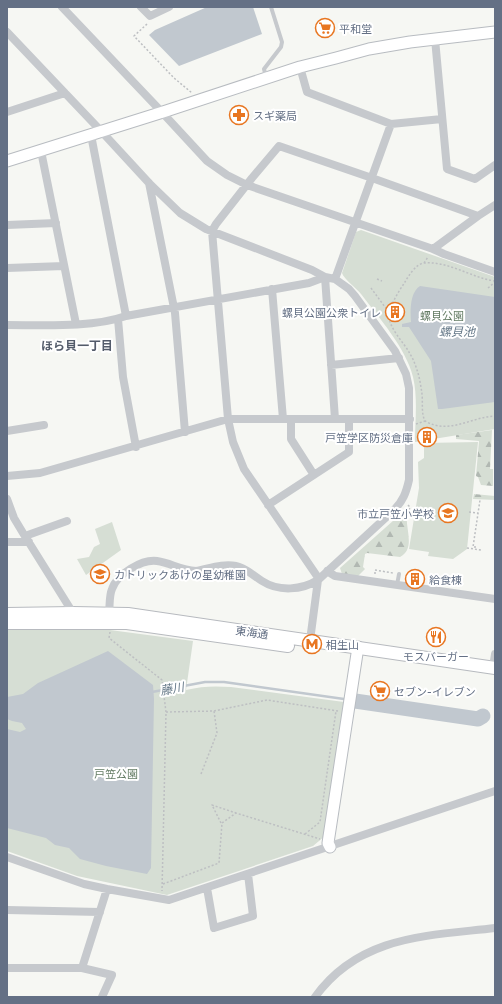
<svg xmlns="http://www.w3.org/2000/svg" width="502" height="1004" font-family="Commissioner,'Noto Sans JP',sans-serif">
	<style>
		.forest { fill: url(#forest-firs) }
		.park { fill: #d6ded4 }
		.water { fill: #c1c8cf }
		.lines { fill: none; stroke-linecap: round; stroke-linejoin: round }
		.stream { stroke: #c1c8cf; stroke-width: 2.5 }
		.river { stroke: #c1c8cf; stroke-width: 15 }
		.secondary-casing { stroke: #b8bcc1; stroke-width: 13 }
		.primary-casing { stroke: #b7babf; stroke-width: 14 }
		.path { stroke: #bdbfc2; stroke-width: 1.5; stroke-dasharray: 2 2; stroke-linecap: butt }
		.lane { stroke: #c6c9cd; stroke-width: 4 }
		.street { stroke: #c6c9cd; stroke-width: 8 }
		.secondary { stroke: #fff; stroke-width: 11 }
		.primary { stroke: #fff; stroke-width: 12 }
		.labels { text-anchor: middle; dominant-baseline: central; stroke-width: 4; stroke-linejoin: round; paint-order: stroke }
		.poi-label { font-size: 11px; fill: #647085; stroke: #fff; text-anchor: start }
		.park-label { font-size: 11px; fill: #647c64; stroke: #fff }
		.street-label { font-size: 11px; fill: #647085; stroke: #fff }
		.water-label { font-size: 12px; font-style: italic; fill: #657888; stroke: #fff }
		.neighbourhood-label { font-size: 12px; font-weight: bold; fill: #535b6a; stroke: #fff }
	</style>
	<defs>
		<pattern id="forest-firs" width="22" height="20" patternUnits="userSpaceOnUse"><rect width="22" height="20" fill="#d6ded4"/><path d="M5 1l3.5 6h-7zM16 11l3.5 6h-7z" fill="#b1b8b2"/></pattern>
	</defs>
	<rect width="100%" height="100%" fill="#f6f7f3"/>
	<path class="forest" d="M492,430L490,469H493V486L481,485L478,477L476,476L479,441L456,439V435Z
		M474,494L495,496V500L473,499Z
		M403,512L407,515C405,529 416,548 400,557L367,553L365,554L363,567L365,569L358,576L342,574L340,568Z"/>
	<path class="park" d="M361,230L495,277V429L415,442C415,421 418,398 413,377C406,348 379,318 361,294C356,288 344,279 342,273L356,232Z
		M478,442L467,549L453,559L428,556L429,552L409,549L419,488L418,462L424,458V443Z
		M112,522L121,550L86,575L77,559L89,557L94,547L100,544L95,529Z
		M40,629L110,630L193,641L186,690C202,686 215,686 231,687L344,702L325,836L313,846L167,895L77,876L7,851V630Z"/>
	<path class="water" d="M207,7H253L262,34L179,66L149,35L155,30Z
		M420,286L495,297V402L442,409H438L431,361L409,327H402V324L411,322C410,311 410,292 420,286Z
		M108,651L153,685L154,699L151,868L147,874L106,866L80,859L69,848L55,845L46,838L7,828V729L20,732L26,729L22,723L12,721L7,719V697L23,694L38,683Z"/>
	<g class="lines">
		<path class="stream" d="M152,692L205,682H224L344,699"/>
		<path class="river" d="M355,701L478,719L483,716"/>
		<defs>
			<path id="secondary" d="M7,161L163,112L300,67L336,58L369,49L410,42L495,32
				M330,847L328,843L358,647"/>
			<path id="primary" d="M7,614L73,613L128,614L495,668
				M7,623H127L288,646"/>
		</defs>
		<use href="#secondary" class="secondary-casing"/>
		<use href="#primary" class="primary-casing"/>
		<path class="path" d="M147,24L134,36L174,78L192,93
			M424,263L428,257
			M377,279L382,281
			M495,281C472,278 449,261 424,263C416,264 409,275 405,282C399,291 391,303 389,314C388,328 404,342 410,354C414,360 416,367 418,373C420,380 421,387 422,394C423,403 421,413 425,421C449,435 471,417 495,416
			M371,288L385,307L390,311
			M488,288L495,282
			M416,424L425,421
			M408,505L410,507L408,514L409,516
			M469,512L478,513
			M476,547H473L480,500
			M467,548L481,550
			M375,574V570L393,573
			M110,632L109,638L162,680L166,712L162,891
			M166,712L214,711L267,700L338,711
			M201,774L217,733L214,711
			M221,823L212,805L236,813
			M305,834L320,822L336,711
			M163,884L219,863L222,823L236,813L320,839"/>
		<path class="lane" d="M266,77L264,69L281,47L282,42L271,7
			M397,585L399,574"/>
		<path class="street" d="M62,7L158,108L207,161L227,175L247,185L433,249L444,254L495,272
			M141,7L150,16L169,7
			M7,32L102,132L149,183L180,213L206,229L312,270L325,277L335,279L349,289L355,296L395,351L406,374L409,388V480C406,493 403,501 394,510L318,580C302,590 279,592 262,581C254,576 246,568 236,566C223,563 208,569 196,571C180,570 171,563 157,561C142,559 117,574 112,589C109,596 110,605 109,613
			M435,39L447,169L475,179L495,165
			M300,67L307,92L391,124L442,119
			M7,112L65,93
			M91,135L126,316
			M41,151L76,324
			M149,183L175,313L185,432
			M7,225L56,223
			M433,249L478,216
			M7,268L64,266
			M335,279L391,124
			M272,289L283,419
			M118,319L123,377L136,447
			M7,325C43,325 92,328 126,316L309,283L325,277L335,419
			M331,365L399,358
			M291,419V439L314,475
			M7,431L44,425
			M7,476L40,473L228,419H410
			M7,499L14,518L23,533L73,613
			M268,505L349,452V419
			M25,536L67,521
			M7,542H29
			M327,571L335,576L495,599
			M319,579L244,469L233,442L228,419L212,231L216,224L252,178L279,146L372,178L478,216L495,205
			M309,648L318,580
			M493,667L495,654
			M7,857L84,884L107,889L169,900L495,791
			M207,888L214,928L253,916L248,874
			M7,910L100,912
			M7,968H82L112,975L102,997
			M82,968L107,889
			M315,997C360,935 427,936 495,928"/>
		<use href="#secondary" class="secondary"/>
		<use href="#primary" class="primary"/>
	</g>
	<defs>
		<symbol id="supermarket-ring" viewBox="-11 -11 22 22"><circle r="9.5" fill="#fff" stroke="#e87621" stroke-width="1.5"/><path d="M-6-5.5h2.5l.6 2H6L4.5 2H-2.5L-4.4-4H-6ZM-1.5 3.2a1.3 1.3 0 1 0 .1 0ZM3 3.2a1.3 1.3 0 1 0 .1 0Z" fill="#e87621"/></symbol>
		<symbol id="pharmacy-ring" viewBox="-11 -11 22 22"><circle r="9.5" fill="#fff" stroke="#e87621" stroke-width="1.5"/><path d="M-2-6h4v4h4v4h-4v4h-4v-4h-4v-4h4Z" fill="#e87621"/></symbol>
		<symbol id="building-ring" viewBox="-11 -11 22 22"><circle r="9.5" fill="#fff" stroke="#e87621" stroke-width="1.5"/><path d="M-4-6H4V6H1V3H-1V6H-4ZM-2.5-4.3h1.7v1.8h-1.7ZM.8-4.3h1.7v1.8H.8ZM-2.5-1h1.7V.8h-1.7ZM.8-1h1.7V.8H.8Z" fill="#e87621"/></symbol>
		<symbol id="school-ring" viewBox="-11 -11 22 22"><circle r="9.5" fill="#fff" stroke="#e87621" stroke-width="1.5"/><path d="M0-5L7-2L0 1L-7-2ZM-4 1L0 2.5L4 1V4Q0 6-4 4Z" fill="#e87621"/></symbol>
		<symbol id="restaurant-ring" viewBox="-11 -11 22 22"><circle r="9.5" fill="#fff" stroke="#e87621" stroke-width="1.5"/><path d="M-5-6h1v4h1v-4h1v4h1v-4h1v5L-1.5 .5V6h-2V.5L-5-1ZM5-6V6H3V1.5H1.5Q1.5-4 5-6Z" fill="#e87621"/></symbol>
		<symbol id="metro-ring" viewBox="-11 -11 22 22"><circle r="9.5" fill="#fff" stroke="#e87621" stroke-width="1.5"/><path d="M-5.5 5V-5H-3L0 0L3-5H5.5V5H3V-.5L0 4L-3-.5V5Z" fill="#e87621"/></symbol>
	</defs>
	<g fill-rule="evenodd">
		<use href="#supermarket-ring" x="314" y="17" width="22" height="22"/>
		<use href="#pharmacy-ring" x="228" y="104" width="22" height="22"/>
		<use href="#building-ring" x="384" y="301" width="22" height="22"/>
		<use href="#building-ring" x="416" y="426" width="22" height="22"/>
		<use href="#school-ring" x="437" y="502" width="22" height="22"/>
		<use href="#school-ring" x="89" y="563" width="22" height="22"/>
		<use href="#building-ring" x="404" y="568" width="22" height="22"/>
		<use href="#restaurant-ring" x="425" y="626" width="22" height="22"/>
		<use href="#metro-ring" x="301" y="633" width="22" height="22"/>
		<use href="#supermarket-ring" x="369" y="680" width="22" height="22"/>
	</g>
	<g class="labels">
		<g class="poi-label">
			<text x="339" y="28">平和堂</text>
			<text x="253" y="115">スギ薬局</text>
			<text x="381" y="312" text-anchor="end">螺貝公園公衆トイレ</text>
			<text x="413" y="437" text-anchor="end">戸笠学区防災倉庫</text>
			<text x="434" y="513" text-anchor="end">市立戸笠小学校</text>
			<text x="114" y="574">カトリックあけの星幼稚園</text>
			<text x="429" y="579">給食棟</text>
			<text x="326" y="644">相生山</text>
			<text x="436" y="656" text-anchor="middle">モスバーガー</text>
			<text x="394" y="691">セブン-イレブン</text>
		</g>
		<g class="park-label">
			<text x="442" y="315">螺貝公園</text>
			<text x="116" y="773">戸笠公園</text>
		</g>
		<g class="street-label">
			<text transform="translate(252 632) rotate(8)">東海通</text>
		</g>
		<g class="water-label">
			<text x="457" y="331">螺貝池</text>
			<text transform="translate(172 688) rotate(-10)">藤川</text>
		</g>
		<g class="neighbourhood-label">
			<text x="77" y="345">ほら貝一丁目</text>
		</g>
	</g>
	<rect width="502" height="1004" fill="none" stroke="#647085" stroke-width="16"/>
</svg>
